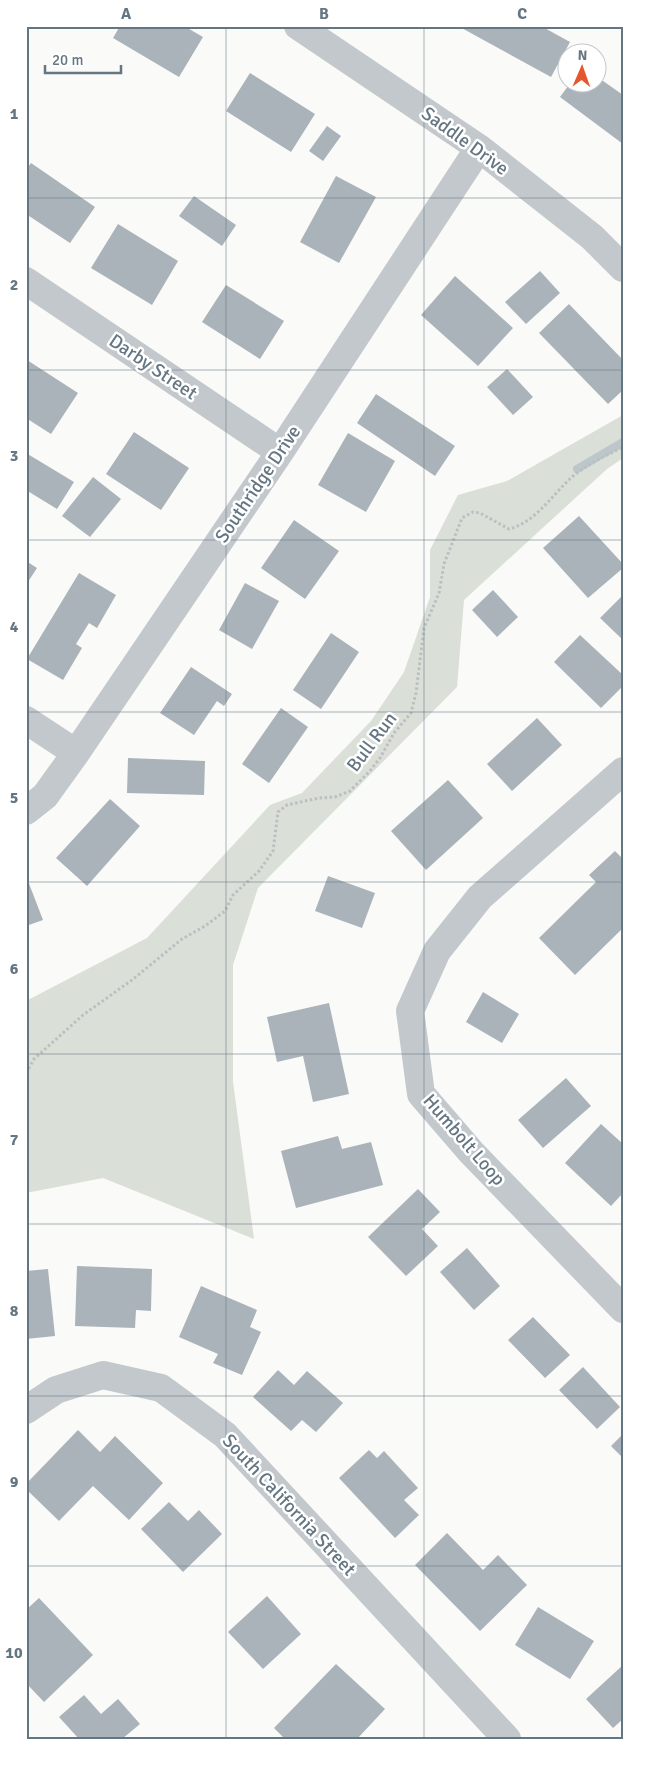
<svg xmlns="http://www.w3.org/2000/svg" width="649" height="1765" font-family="Signika,sans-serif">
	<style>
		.green { fill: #dadfd7 }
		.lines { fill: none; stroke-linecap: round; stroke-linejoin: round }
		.stream { stroke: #bbc7cb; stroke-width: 8 }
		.building { fill: #aab3b9 }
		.path { stroke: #bbbfc2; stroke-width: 3; stroke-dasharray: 2.5 2.5; stroke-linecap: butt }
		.minor { stroke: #c3c8cc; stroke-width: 28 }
		.grid { fill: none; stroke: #657683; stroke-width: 1; stroke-opacity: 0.55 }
		.labels { text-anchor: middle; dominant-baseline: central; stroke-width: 5; stroke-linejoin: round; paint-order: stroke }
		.street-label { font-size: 19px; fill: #657683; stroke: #fff }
		.neatline { fill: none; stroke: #657683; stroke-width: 2 }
		.grid-label { font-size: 16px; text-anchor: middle; font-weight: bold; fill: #657683 }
	</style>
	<rect width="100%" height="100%" fill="#fafaf8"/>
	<path class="green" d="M623,415V458L607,469L464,600L457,687L258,888L233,965V1082L254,1239L103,1178L26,1193V1001L147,938L270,805L302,793L371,721L404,672L430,597V550L458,495L507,481Z"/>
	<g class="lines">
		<path class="stream" d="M577,469L623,442"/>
	</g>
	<path class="building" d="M120,26H184L203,37L179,77L113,38Z
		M458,26H541L570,42L551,77Z
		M250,73L315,114L291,152L226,111Z
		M596,76L623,95V144L560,97L571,82H596Z
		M327,126L341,136L323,161L309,151Z
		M31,163L95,207L70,243L26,214V170Z
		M336,176L376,197L339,263L300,242Z
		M194,196L236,225L222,246L179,216Z
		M118,224L178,261L152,305L91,268Z
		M540,271L560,293L526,324L505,302Z
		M455,276L513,328L478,366L421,315Z
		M226,285L284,321L260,359L202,322Z
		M569,304L623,360V390L608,404L539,333Z
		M27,360L78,393L51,434L26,418Z
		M507,369L533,397L513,415L487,387Z
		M376,394L455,446L435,476L357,423Z
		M134,432L189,468L161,510L106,474Z
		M348,433L395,461L366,512L318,485Z
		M26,453L74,482L57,509L26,490Z
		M93,477L121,499L90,537L62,516Z
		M579,516L623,564V568L588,598L543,548Z
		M294,520L339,551L305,599L261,568Z
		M26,561L37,568L26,585Z
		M79,573L116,595L97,628L89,623L76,644L82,648L63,680L27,659Z
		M245,583L279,601L252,649L219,630Z
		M493,590L518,617L497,637L472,610Z
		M623,595V640L600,618Z
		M331,633L359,652L321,709L293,690Z
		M580,635L623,675V686L601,708L554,662Z
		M191,667L232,694L224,706L217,701L194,735L160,713Z
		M281,708L308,727L269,783L242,764Z
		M537,718L562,745L512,791L487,764Z
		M128,758L205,761L204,795L127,793Z
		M448,780L483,818L426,870L391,831Z
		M110,799L140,826L87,886L56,858Z
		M615,851L623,859V928L575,975L539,938L596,882L589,875Z
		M328,876L375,893L362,928L315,911Z
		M28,881L43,920L26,926V882Z
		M483,992L519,1014L502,1043L466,1022Z
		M329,1003L349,1094L313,1102L303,1056L277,1062L267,1017Z
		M566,1078L591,1106L543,1148L518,1120Z
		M601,1124L623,1144V1193L611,1206L565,1163Z
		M338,1136L342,1149L371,1142L383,1185L296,1208L281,1151Z
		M418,1189L440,1212L422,1229L438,1246L406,1276L368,1237Z
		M467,1248L500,1286L474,1310L440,1272Z
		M77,1266L152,1269L151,1311L136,1310L135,1328L75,1326Z
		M48,1269L55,1336L26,1339V1271Z
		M201,1286L257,1310L250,1327L261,1332L242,1375L213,1363L218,1354L179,1337Z
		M533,1317L570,1355L545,1378L508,1340Z
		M583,1367L620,1407L597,1429L559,1390Z
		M278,1370L294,1385L307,1371L343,1403L316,1432L302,1420L291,1431L253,1397Z
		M78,1430L100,1452L115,1436L163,1483L129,1520L93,1486L59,1521L26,1489V1484Z
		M623,1434V1458L611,1446Z
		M369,1450L377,1458L384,1451L418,1488L404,1500L419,1515L395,1538L339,1478Z
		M169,1502L188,1521L199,1510L222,1534L183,1572L141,1529Z
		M447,1533L483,1570L498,1555L527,1585L480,1631L415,1565Z
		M267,1596L301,1634L263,1669L228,1632Z
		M39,1598L93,1655L44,1702L26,1683V1610Z
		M538,1607L594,1641L570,1679L515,1645Z
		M336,1664L385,1709L357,1739H285L274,1728Z
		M623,1665V1719L613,1728L586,1699Z
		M84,1695L101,1714L118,1699L140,1724L122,1739H79L59,1717Z"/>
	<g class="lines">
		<path class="path" d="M26,1073L34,1059L83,1015L132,980L182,939L205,926L225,911L233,895L259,871L273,851L278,812L287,805L319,798L335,797L350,791L369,772L380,758L394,733L411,713L416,693L424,628L439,593L444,564L462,518L473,512L480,513L509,529C536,522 552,495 572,477C587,464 605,456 623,447"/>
		<path class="minor" d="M298,26L479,148L592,237L623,268
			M26,281L280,452
			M26,720L76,753
			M623,771L480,897L437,951L410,1011L421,1094L471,1152L623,1309
			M26,811L45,796L76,753L280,452L479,148
			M26,1410L56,1390L103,1375L161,1388L225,1435L507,1739"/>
	</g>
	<path class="grid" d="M226,26V1739M424,26V1739M26,198H623M26,370H623M26,540H623M26,712H623M26,882H623M26,1054H623M26,1224H623M26,1396H623M26,1566H623"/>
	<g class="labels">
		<g class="street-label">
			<text transform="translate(465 141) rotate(36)">Saddle Drive</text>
			<text transform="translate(153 367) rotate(34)">Darby Street</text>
			<text transform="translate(258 484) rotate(-56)">Southridge Drive</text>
			<text transform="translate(372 742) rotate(-53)">Bull Run</text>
			<text transform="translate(464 1140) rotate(49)">Humbolt Loop</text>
			<text transform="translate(289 1505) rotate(47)">South California Street</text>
		</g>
	</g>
	<rect width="649" height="1765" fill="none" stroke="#ffffff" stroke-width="55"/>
	<g transform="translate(582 68) rotate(2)"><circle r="24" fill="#ffffff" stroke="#c1c8cd"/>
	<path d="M0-4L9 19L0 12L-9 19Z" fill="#e4572e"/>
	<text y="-8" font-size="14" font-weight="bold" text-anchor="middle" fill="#657683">N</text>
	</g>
	<path d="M45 65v8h76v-8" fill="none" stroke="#657683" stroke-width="2.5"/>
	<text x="52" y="65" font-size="15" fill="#657683" stroke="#ffffff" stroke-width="4" paint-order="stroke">20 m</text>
	<rect x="28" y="28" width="594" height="1710" class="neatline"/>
	<g class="grid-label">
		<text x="126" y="19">A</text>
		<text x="324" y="19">B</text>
		<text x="522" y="19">C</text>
		<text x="14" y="119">1</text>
		<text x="14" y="290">2</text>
		<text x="14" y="461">3</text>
		<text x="14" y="632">4</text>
		<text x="14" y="803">5</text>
		<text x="14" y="974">6</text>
		<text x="14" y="1145">7</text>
		<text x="14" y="1316">8</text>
		<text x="14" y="1487">9</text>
		<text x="14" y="1658">10</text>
	</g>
</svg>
